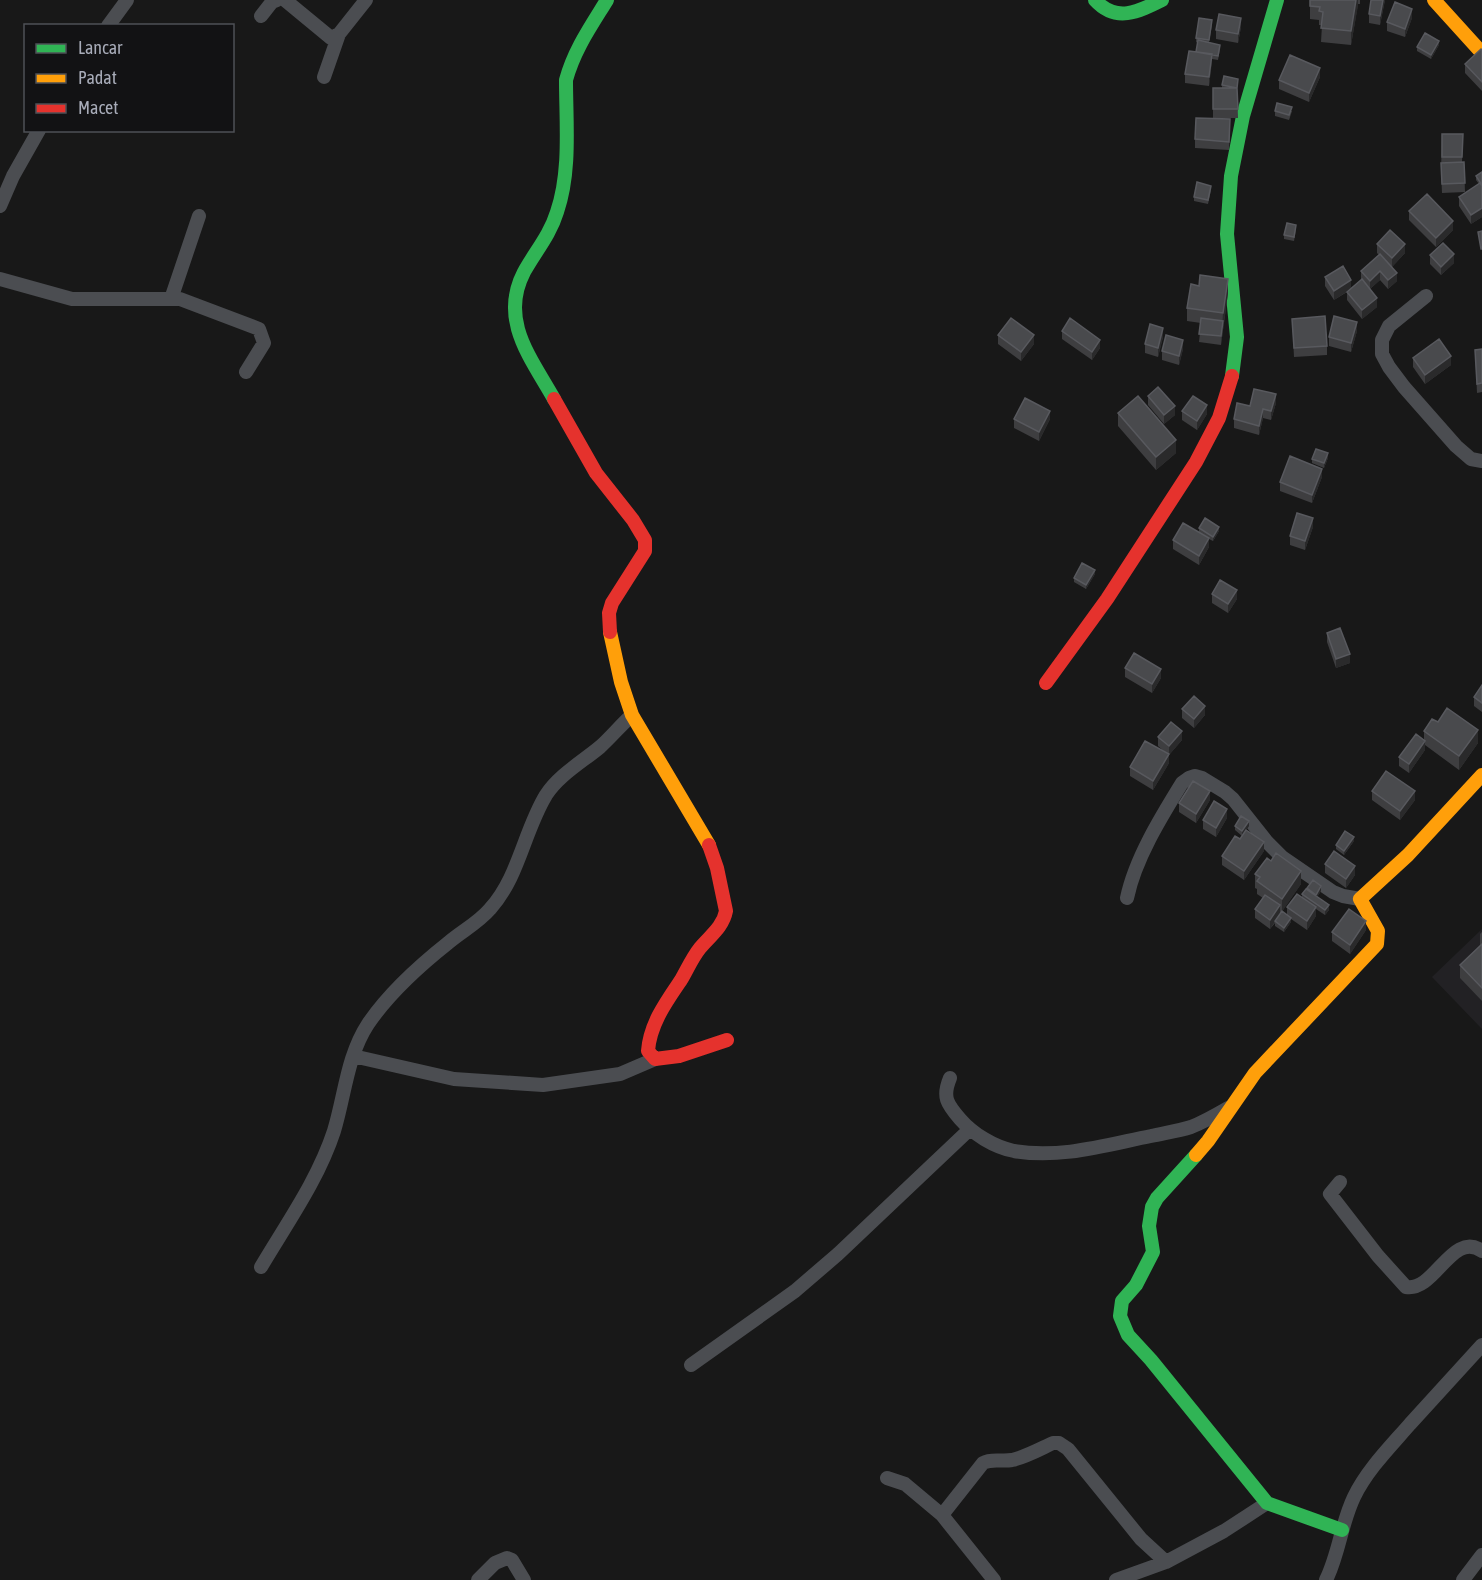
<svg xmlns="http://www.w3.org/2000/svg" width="1482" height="1580" font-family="'Asap Condensed',sans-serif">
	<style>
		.built { fill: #222124 }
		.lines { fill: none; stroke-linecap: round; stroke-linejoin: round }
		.street { stroke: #4b4d51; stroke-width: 14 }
		.fast { stroke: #30b455; stroke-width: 14 }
		.slow { stroke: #ff9f0a; stroke-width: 14 }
		.jam { stroke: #e5322d; stroke-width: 14 }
		.wall { fill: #3e3e40 }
		.shaded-wall { fill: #2a2a2b }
		.building { fill: #494a4d; stroke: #58595e; stroke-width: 1.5 }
	</style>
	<rect width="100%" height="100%" fill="#181818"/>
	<path class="built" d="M1482,929V1029L1432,977Z"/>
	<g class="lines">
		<path class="street" d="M285,0L331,38L339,34L366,0
			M261,16L272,2L277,0
			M108,26L127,0
			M324,77L339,34
			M0,206L13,176L39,130
			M0,279L72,299H180L259,329L264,343L246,372
			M1426,296L1389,326L1382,340V354L1389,367L1404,387L1456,446L1471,459L1482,461
			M171,299L199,216
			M1127,898C1135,859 1161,817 1182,783L1189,778L1195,776L1202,778L1225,792L1233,799L1267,842L1282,857L1333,892L1343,896L1360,899
			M353,1056L454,1079L543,1085L620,1074L655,1059
			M950,1078C942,1097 947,1104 960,1119C973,1134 994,1147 1014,1151C1060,1159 1106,1145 1151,1136C1164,1133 1178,1131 1191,1127C1204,1122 1216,1115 1228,1108
			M1340,1182L1330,1194L1378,1256L1406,1287C1435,1292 1452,1230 1482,1251
			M261,1267C287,1223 318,1180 334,1131C345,1095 347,1056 368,1024C389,993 419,966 448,943C462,931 478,923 490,909C519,877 524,831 546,795C559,775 582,762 600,747C611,737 621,725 632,715
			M691,1365L795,1291L838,1254L970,1129
			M887,1478L905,1484L942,1515L983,1463C992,1458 1001,1462 1012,1460C1026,1457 1040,1449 1053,1443H1059L1068,1449L1141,1539L1166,1562
			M942,1515L994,1580
			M478,1580L495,1563L507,1558L512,1560L524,1580
			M1116,1580L1166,1562L1224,1531L1267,1503
			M1326,1580C1339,1554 1341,1524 1354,1497C1367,1470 1390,1447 1410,1424C1434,1398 1458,1371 1482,1345
			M1463,1580L1482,1555"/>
		<path class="fast" d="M1095,0C1116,23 1138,12 1162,0
			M1232,376L1237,337L1227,234L1231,176L1243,116L1277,0
			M554,399C531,358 499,320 524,272C535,252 550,235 557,212C571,171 566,123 566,80C574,50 591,26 607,0
			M1196,1155L1157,1198L1152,1207L1149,1226L1153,1252L1136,1285L1122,1301L1120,1316L1128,1335L1151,1360L1267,1503L1342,1530"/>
		<path class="slow" d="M1434,0L1482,53
			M610,632L621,682L632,715L709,845
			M1196,1155L1208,1141L1255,1073L1377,944L1378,931L1360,899L1408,855L1482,775"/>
		<path class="jam" d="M554,399L596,473L633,520L645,540V551L612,603L609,613L610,632
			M1046,683L1107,599L1196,462L1219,418L1232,376
			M709,845L717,868L726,911C723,927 710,936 700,948C692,958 687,970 681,980C666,1002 650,1024 648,1051L655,1059L679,1056L727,1040"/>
	</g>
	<path class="wall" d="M1310,0H1360V4H1358L1351,45L1321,42L1322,25H1319V20L1310,19Z
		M1385,0L1380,25L1369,23V14Z
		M1412,18L1405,37L1387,31V22Z
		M1212,25L1209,42L1220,49L1218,60L1212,59L1209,86L1185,83V74L1196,52L1198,43L1196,42V38Z
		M1241,27L1238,43L1216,39V30Z
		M1439,45L1431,59L1417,51V47Z
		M1482,50V91L1465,73V64Z
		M1320,77L1309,102L1279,89V80Z
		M1238,84L1237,89L1238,118H1213V88H1222V85Z
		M1275,111H1292L1289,120L1275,116Z
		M1230,128L1229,150L1195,148V139Z
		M1442,134H1463L1462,162H1464L1465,192L1442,193L1441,171Z
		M1482,172V217L1471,224L1459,206V197L1479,184L1476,180V176Z
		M1211,190L1208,204L1194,201V197Z
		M1409,211L1453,230L1436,247L1409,220Z
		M1296,229L1294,241L1284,239V235Z
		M1377,244L1405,253L1392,267L1397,281L1388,289L1380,280L1370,289L1377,307L1362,319L1347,300V292L1334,300L1325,286V277L1351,288L1361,280V271L1379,255L1377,253Z
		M1430,255L1454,263L1441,275L1430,264Z
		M1228,293L1221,345L1199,342L1201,323L1187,321V308Z
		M1292,319L1327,346V355L1294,357Z
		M1062,331L1100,348L1092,360L1062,339Z
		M1357,331L1351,352L1329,346V337Z
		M998,335L1034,344L1021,361L998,344Z
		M1163,337L1158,357L1145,353V344Z
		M1183,349L1179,365L1162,360V351Z
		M1482,349V392L1477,393L1475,350Z
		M1413,358L1451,365L1425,384L1413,367Z
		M1148,396L1175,415L1164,424L1148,405Z
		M1276,403L1271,420L1263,418L1259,435L1234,428V419L1250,406Z
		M1182,411L1207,414L1197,430L1182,420Z
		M1118,413L1176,453L1156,470L1118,426Z
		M1014,419H1050L1039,441L1014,428Z
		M1328,458L1324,468L1312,463V459Z
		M1322,477L1312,503L1280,491V482Z
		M1313,527L1305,550L1290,545V536Z
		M1199,528L1219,531L1213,541L1209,539V547L1199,565L1173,549V540L1199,532Z
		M1095,574L1086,589L1074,582V578Z
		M1212,594L1237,599L1228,613L1212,603Z
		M1327,633L1350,663L1336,668L1327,642Z
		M1125,668L1161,678L1152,693L1125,677Z
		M1482,685V712L1474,706V697Z
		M1182,709L1205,715L1194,728L1182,718Z
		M1424,731L1478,743L1459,770L1425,745V750L1409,773L1399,766V757L1424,740Z
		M1158,737L1182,740L1169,755V763L1153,790L1130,776V767L1166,753L1158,746Z
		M1372,791L1415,800L1400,820L1372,800Z
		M1210,800L1196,823L1179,812V803Z
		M1227,818L1216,837L1203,829V820Z
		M1235,826H1249L1242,836L1235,830Z
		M1240,839L1264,851L1244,880L1222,865V856Z
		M1354,841L1344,855L1336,849V845Z
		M1325,864L1355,875L1346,888L1325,873Z
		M1255,874L1301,884L1282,911L1287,915V907L1302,897V894L1307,890V888L1321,891L1317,897L1329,910L1325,915L1316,909V916L1307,930L1291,919V922L1284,932L1275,926V923L1270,929L1255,918V909L1263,898L1257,894V889L1255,888Z
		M1366,930L1350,954L1332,941V932Z
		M1482,932V1001L1460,978V965L1480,946V934Z"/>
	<path class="shaded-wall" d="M1356,0H1358V6L1351,45V31Z
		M1383,0H1385L1380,25V16Z
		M1412,9V18L1405,37V29Z
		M1241,18V27L1238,43V34Z
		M1439,41V45L1431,59V55Z
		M1212,54V63L1209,86V77Z
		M1320,68V77L1309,102V93Z
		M1482,208V217L1471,224V215Z
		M1453,221V230L1436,247V238Z
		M1405,244V253L1392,267V258Z
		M1454,254V263L1441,275V267Z
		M1380,271V280L1370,289V281Z
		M1397,273V281L1388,289V280Z
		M1228,279V293L1221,345L1223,313Z
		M1351,280V289L1334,300V291Z
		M1377,298V307L1362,319V310Z
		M1357,322V331L1351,352V343Z
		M1163,328V337L1158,357V348Z
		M1034,335V344L1021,361V352Z
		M1100,340V348L1092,360V352Z
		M1183,340V349L1179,365V356Z
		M1451,356V365L1425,384V375Z
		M1276,394V403L1271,420V411Z
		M1207,405V414L1197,430V421Z
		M1175,406V415L1164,424V415Z
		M1263,409V418L1259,435V426Z
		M1050,411V419L1039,441V432Z
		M1176,440V453L1156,470V457Z
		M1328,453V458L1324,468V463Z
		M1322,469V477L1312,503V495Z
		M1313,518V527L1305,550V541Z
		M1219,527V531L1213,541V537Z
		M1209,538V547L1199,565V556Z
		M1095,570V574L1086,589V585Z
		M1237,590V599L1228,613V604Z
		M1350,654V663L1336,668V659Z
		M1161,669V678L1152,693V684Z
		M1205,706V715L1194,728V719Z
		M1478,730V743L1459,770V756Z
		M1182,731V740L1169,755V763L1153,790V781L1169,754V746Z
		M1425,741V750L1409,773V764Z
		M1210,791V800L1196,823V814Z
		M1415,791V800L1400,820V811Z
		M1227,809V818L1216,837V828Z
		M1249,821V826L1242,836V831Z
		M1354,837V841L1344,855V851Z
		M1264,842V851L1244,880V871Z
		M1355,866V875L1346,888V879Z
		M1301,871V884L1282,912V899Z
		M1321,886V891L1316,899V895Z
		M1280,905V914L1270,929V920Z
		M1329,905V910L1325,915V910Z
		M1316,907V916L1307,930V921Z
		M1291,918V922L1284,932V928Z
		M1366,921V930L1350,954V945Z"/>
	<path class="building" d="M1310,0H1356L1351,31L1321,28L1323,12L1319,11L1320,7L1310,6Z
		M1371,0H1383L1380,16L1369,14Z
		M1395,2L1412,9L1405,29L1387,22Z
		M1219,14L1241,18L1238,34L1216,30Z
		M1199,18L1212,20L1209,40L1196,38Z
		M1425,33L1439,41L1431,55L1417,47Z
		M1198,40L1220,45L1218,56L1196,52Z
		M1481,49L1482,50V82L1465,64Z
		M1189,51L1212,54L1209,77L1185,74Z
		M1290,55L1320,68L1309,93L1279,80Z
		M1224,76L1238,79L1237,88L1222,85Z
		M1213,88H1237L1238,109H1213Z
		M1277,103L1292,107L1289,115L1275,111Z
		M1196,118L1230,119L1229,142L1195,139Z
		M1442,134H1463L1462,157H1442Z
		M1464,162L1465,183L1442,184L1441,163Z
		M1482,172V185L1476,176Z
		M1197,182L1211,186L1208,200L1194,197Z
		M1480,183L1482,186V208L1471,215L1459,197Z
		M1427,194L1453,221L1436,238L1409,211Z
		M1287,223L1296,225L1294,237L1284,235Z
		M1390,230L1405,244L1392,258L1377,244Z
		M1482,231V249H1481L1478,232Z
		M1443,243L1454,254L1441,267L1430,255Z
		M1380,254L1397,273L1388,280L1380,271L1370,281L1361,271Z
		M1343,266L1351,280L1334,291L1325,277Z
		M1200,275L1228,279L1223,313L1187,308L1191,284L1199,286Z
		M1362,279L1377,298L1362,310L1347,292Z
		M1325,316L1327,346L1294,348L1292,319Z
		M1334,316L1357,322L1351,343L1329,337Z
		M1011,318L1034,335L1021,352L998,335Z
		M1070,318L1100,340L1092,352L1062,331Z
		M1201,318L1223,321L1221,336L1199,334Z
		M1150,324L1163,328L1158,348L1145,344Z
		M1166,335L1183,340L1179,356L1162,351Z
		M1439,339L1451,356L1425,375L1413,358Z
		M1482,349V383L1477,384L1475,350Z
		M1158,387L1175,406L1164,415L1148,396Z
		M1254,389L1276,394L1271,411L1263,409L1259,426L1234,419L1237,403L1250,406Z
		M1138,396L1176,440L1156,457L1118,413Z
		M1193,396L1207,405L1197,421L1182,411Z
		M1025,398L1050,411L1039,432L1014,419Z
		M1316,449L1328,453L1324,463L1312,459Z
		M1290,456L1322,469L1312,495L1280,482Z
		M1297,513L1313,518L1305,541L1290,536Z
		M1205,518L1219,527L1213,537L1199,528Z
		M1183,523L1209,538L1199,556L1173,540Z
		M1082,563L1095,570L1086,585L1074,578Z
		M1220,580L1237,590L1228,604L1212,594Z
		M1340,628L1350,654L1336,659L1327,633Z
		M1134,653L1161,669L1152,684L1125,668Z
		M1482,685V703L1474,697Z
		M1194,696L1205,706L1194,719L1182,709Z
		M1447,708L1478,730L1459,756L1424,731L1432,719L1438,722Z
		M1171,722L1182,731L1169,746L1158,737Z
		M1416,734L1425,741L1409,764L1399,757Z
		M1145,741L1169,754L1153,781L1130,767Z
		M1386,771L1415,791L1400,811L1372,791Z
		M1193,781L1210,791L1196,814L1179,803Z
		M1214,801L1227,809L1216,828L1203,820Z
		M1241,816L1249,821L1242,831L1235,826Z
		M1246,830L1264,842L1244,871L1222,856L1235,836L1240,839Z
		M1345,831L1354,837L1344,851L1336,845Z
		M1334,851L1355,866L1346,879L1325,864Z
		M1276,853L1301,871L1282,899L1257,881L1260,877L1255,874L1267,858L1271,861Z
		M1313,880L1321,886L1316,895L1307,888Z
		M1306,889L1329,905L1325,910L1302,894Z
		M1297,894L1316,907L1307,921L1287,907Z
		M1265,895L1280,905L1270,920L1255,909Z
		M1349,909L1366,921L1350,945L1332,932Z
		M1282,911L1291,918L1284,928L1275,921Z
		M1482,944V988L1460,965Z"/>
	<rect x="24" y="24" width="210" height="108" fill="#121214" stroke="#4e5056" stroke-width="1.5"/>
	<rect x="36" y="44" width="30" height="9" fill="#30b455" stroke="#4e5056" stroke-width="1.5"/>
	<text x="78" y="54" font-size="18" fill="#a8acb9">Lancar</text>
	<rect x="36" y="74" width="30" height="9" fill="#ff9f0a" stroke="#4e5056" stroke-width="1.5"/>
	<text x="78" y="84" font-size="18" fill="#a8acb9">Padat</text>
	<rect x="36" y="104" width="30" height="9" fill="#e5322d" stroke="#4e5056" stroke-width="1.5"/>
	<text x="78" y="114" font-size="18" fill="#a8acb9">Macet</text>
</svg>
